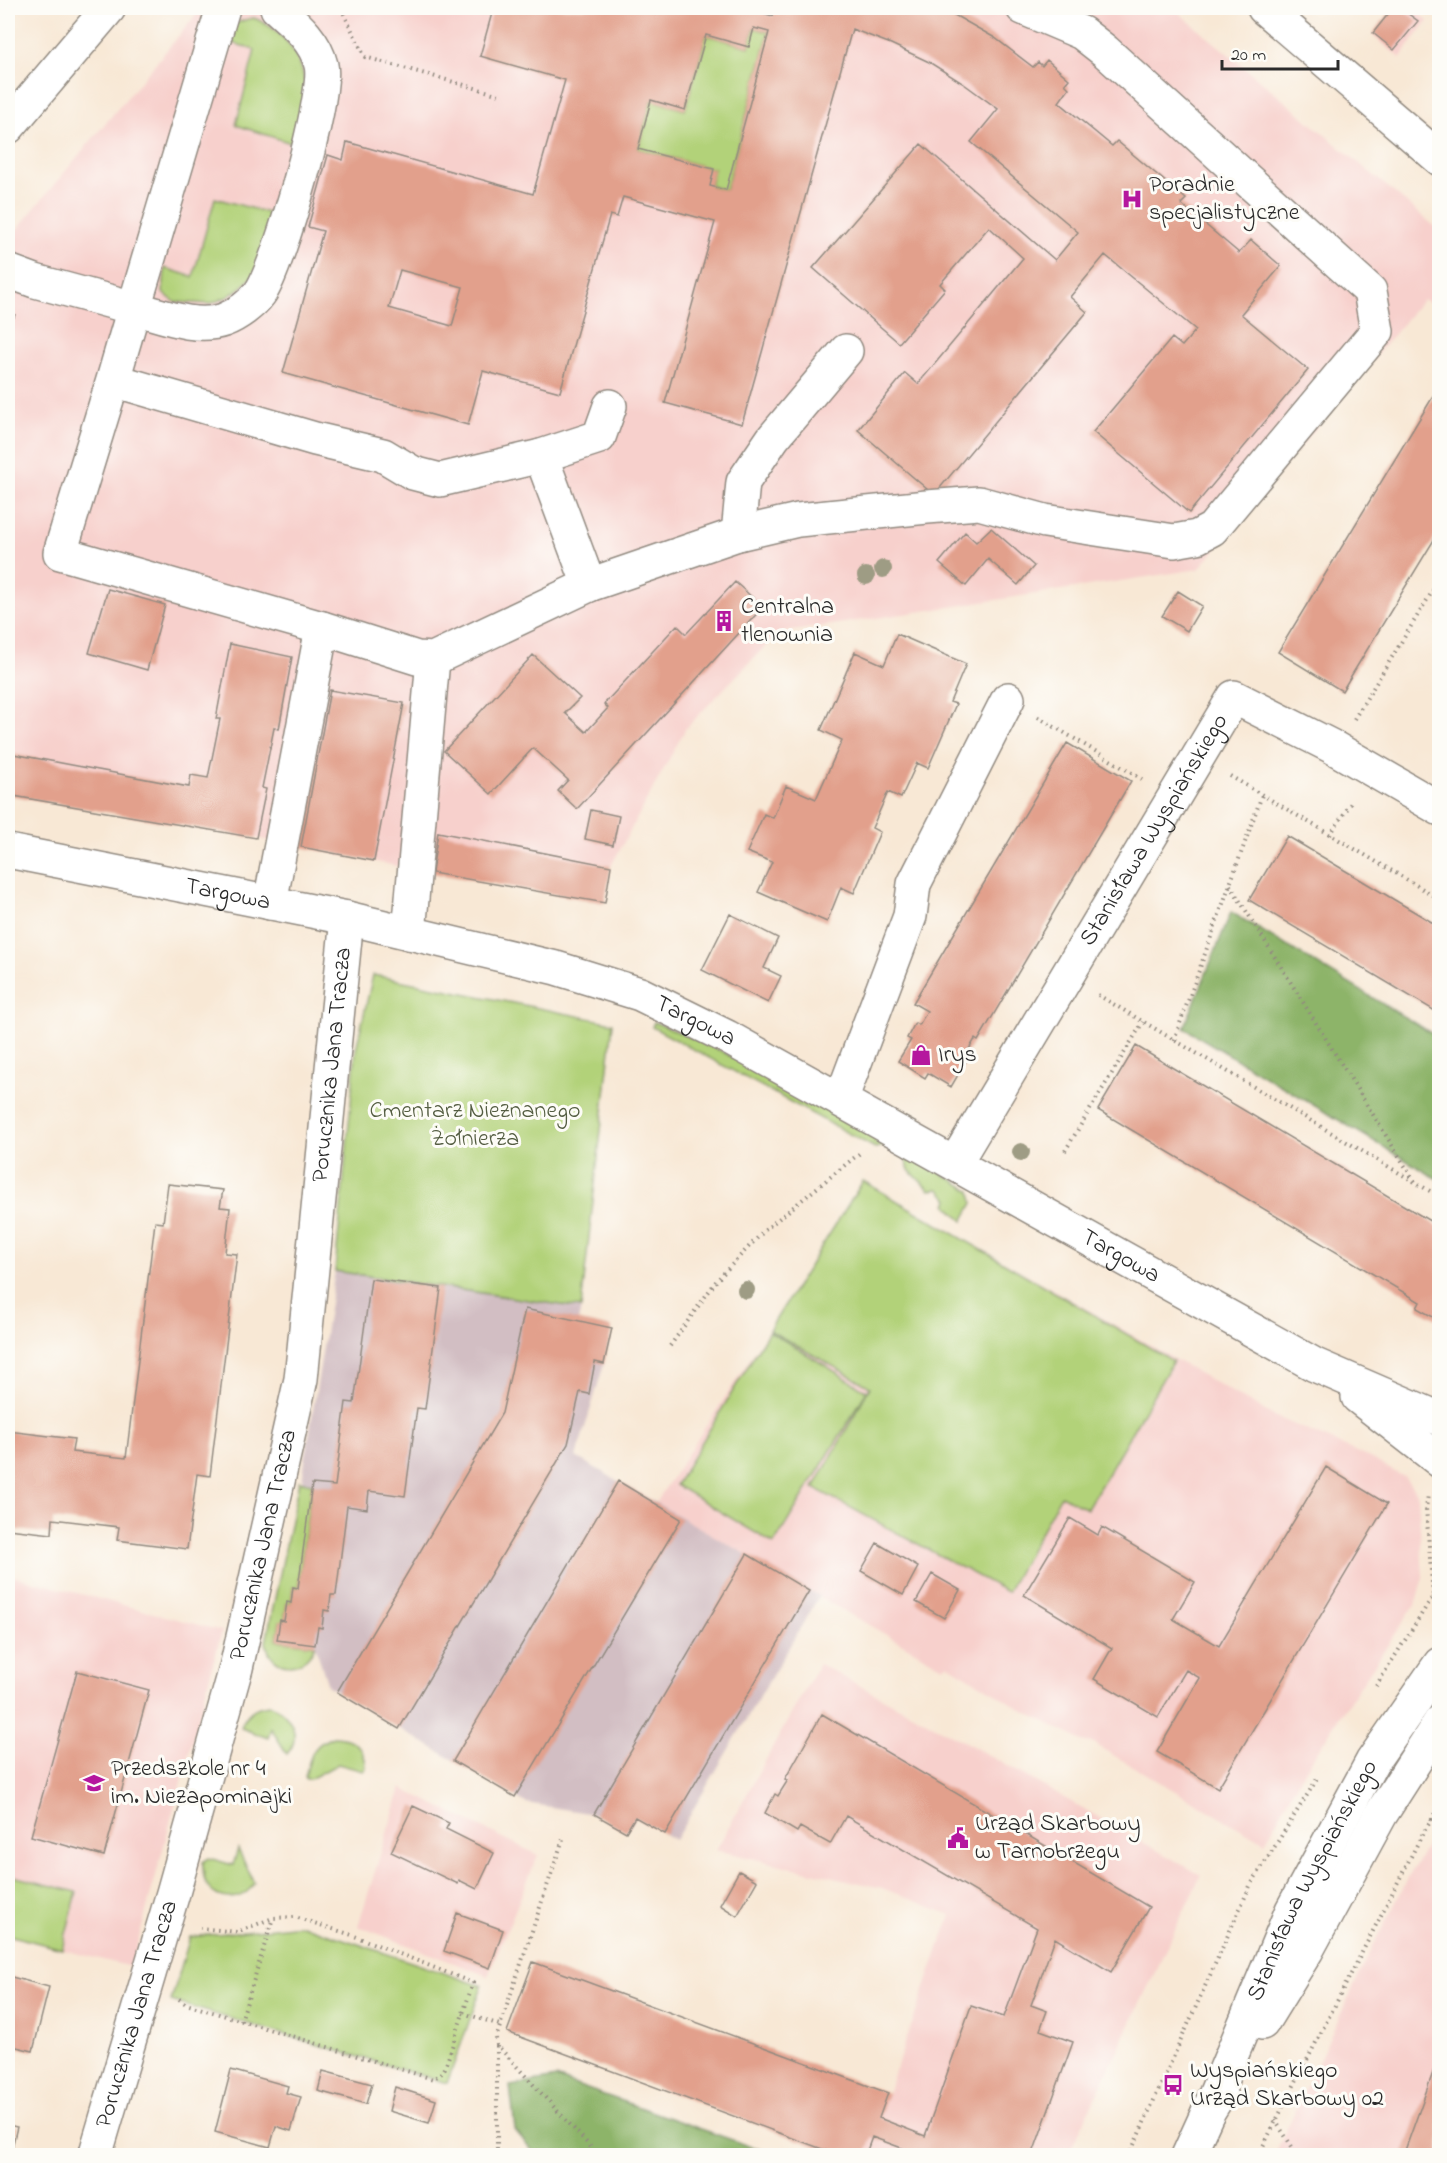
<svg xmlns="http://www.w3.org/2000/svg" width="1447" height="2163" font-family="'Indie Flower',sans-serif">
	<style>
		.built { fill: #f7d0cc }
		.industrial { fill: #d2bec3 }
		.green { fill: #b2d279; stroke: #6e7e52; stroke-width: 1.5 }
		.forest { fill: #8db469; stroke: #5c704a; stroke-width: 1.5 }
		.building { fill: #e2a08c; fill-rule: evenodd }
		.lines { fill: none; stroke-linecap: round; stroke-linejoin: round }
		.minor-casing { stroke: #928a80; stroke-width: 36 }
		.path { stroke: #928a80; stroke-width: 4; stroke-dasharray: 1.5 4.5; stroke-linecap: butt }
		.minor { stroke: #fff; stroke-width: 33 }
		.tree { fill: #9e9c84 }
		.labels { text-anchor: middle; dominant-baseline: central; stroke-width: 6; stroke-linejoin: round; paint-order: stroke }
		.poi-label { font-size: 24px; fill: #2b2b2b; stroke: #fdfcf7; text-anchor: start }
		.street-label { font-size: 24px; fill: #2b2b2b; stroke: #fdfcf7 }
		.park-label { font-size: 24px; fill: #545d42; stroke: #fdfcf7 }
	</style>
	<rect width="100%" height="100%" fill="#fdfcf7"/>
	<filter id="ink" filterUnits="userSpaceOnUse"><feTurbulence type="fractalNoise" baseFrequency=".0167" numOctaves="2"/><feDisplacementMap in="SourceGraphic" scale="12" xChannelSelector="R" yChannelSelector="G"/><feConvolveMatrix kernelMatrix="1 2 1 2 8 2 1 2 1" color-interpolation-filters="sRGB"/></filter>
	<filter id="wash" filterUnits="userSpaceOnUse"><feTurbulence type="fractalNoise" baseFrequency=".008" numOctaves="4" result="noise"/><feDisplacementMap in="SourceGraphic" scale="24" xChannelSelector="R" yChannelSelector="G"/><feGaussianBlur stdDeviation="1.35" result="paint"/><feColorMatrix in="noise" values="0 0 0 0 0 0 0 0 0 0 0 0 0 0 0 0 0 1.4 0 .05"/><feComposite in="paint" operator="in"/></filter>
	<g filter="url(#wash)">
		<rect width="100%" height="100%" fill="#f8e8d5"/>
		<path class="built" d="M202,8H1173L1439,230L1440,309L1423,299L1199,569L778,633L686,728L611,866L438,833L432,873L256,838L266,789L191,775L189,787L8,753V240Z
			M1394,8H1411L1428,21L1400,58L1372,35Z
			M863,1181L1272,1415L1368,1457L1404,1477L1415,1489L1418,1496L1423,1577L1415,1605L1339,1717L1291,1793L1265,1843L1094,1744L1082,1741L1024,1711L947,1664L943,1667L655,1504L769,1330Z
			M8,1575L222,1631L131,1967L8,1936Z
			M819,1664L965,1742L1201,1875L1068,2155H865L951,1915L882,1888L716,1850Z
			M401,1788L538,1855L488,1976L358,1926Z
			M1439,1825V2155L1274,2156L1368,1956L1413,1869Z"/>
		<path class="industrial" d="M335,1271L581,1308L578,1321L612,1328L604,1364L576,1457L819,1596L675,1840L636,1817L626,1832L594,1814L526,1803L328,1686L315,1645L277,1640Z"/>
		<path class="green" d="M254,18C286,31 308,63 305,98C304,113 296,129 291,143L236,125L255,50L224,40C234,24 235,21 254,18Z
			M754,28L769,32L726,190L710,186L714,169L638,149L651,100L685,110L706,35L749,47Z
			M215,198L272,214L260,261L253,276L242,287L227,297L210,304L175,302L163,293L165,268L193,277Z
			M373,975L613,1023L581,1308L335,1271L356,1049Z
			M654,1022L712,1046L888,1142L883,1146L875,1148L652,1027Z
			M909,1153L971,1191L973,1203L963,1221L947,1205L949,1199L939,1189L930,1190L909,1170L905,1158Z
			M863,1181L1173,1361L1087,1509L1061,1495L1007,1592L814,1488L870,1387L769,1330Z
			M769,1331L867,1391L774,1544L676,1485Z
			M299,1481L312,1484L298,1588L293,1587L291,1603H287L284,1621H280L277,1640L315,1645C306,1672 270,1672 266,1642Z
			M270,1705C290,1712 303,1736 287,1754L271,1728L268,1738L241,1728C245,1713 255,1706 270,1705Z
			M333,1737C353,1737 366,1748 366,1768L363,1771L338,1764L310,1779H306L305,1776C311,1756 311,1745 333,1737Z
			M238,1849L254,1883C245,1901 217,1904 207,1885C203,1878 203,1870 203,1862L209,1858L233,1865Z
			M8,1875L77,1892L62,1949L8,1935Z
			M302,1925L482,1986L447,2083L171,2001L190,1937Z"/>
		<path class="forest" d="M1231,912L1439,1038V1180L1184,1028Z
			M556,2078L775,2155H536L515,2130L510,2086Z"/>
		<g id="blocks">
			<path class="building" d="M474,8H760L759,12L773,16L775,8H942L995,38L1033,67L1038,62L1042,66L1047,60L1069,79L1065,84L1069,88L1059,102L1112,146L1117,141L1186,199L1181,204L1239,253L1251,240L1281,266L1241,314L1308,370L1189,513L1093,432L1172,338L1182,346L1196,330L1105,255L1070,297L1087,312L934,495L858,430L905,373L918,384L1023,258L989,227L940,284L945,289L899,343L813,268L921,144L1055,260L1078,232L971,142L998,109L964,84L929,62L891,44L852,29L742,424L665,403L715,222L623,197L617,217L610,215L560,392L483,371L468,425L283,373L323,231L308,227L328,155L343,160L347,142L533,194L565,80L480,56L492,13ZM754,28L769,32L726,190L710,186L714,169L638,149L651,100L685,110L706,35L749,47ZM400,270L463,287L452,326L389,308Z
				M1393,8H1400L1418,21L1394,50L1373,33Z
				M1440,385V530L1342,691L1278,652Z
				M991,528L1034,566L1018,585L988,559L966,586L939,563L965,532L976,542Z
				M735,582L763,607L577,809L558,791L568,780L533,748L491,794L444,751L533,655L580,698L565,713L586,732L608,708L604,704L677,625L686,634Z
				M108,589L165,605L147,670L89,653Z
				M1178,591L1202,606L1187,631L1162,616Z
				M897,634L966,664L950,702L956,704L928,768L917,763L901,798L888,792L872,828L880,832L854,893L841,887L827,922L758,892L772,862L747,852L764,814L773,818L786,786L816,799L842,740L821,730L855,652L884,665Z
				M230,644L292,657L279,729L274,728L262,788L266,789L256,838L8,795V753L189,787L191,775L208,778L220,719H216Z
				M330,690L404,703L374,861L301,847Z
				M1067,743L1131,781L978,1041L975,1039L966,1054L969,1056L951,1087L928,1073L925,1078L898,1061L911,1040L907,1038L915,1023L919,1025L927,1011L913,1003Z
				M591,810L619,816L613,845L585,839Z
				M438,832L611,866L605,903L432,873Z
				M1287,836L1440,927V1014L1249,900Z
				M730,914L778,938L764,968L781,976L768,1003L702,970Z
				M1136,1046L1440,1227V1321L1417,1308L1420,1302L1098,1110Z
				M168,1184L223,1190L220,1207L230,1208L225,1253L237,1254L210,1476L197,1474L187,1549L117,1540L119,1527L53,1519L52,1534L8,1529V1431L74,1439L72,1452L126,1458L155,1222L163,1223Z
				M371,1279L441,1288L425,1409L417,1408L405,1496L369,1491L367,1509L347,1506L336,1595H331L329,1611L324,1610L322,1628L318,1627L315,1645L277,1640L280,1620L284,1621L287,1602L291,1603L293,1587L298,1588L312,1484L335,1486L346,1402L354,1403Z
				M525,1309L612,1328L604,1364L595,1362L589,1394L580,1392L568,1444L399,1729L337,1692L502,1413Z
				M1326,1467L1387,1504L1218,1788L1157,1752L1200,1678L1186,1670L1158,1717L1094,1679L1112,1648L1024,1595L1070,1518L1098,1535L1102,1527L1195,1582L1173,1619L1219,1646Z
				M618,1481L681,1519L515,1797L453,1761Z
				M877,1543L918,1567L903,1595L861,1571Z
				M747,1554L809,1591L665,1834L635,1817L626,1832L594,1814Z
				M932,1574L960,1590L944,1618L916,1602Z
				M77,1671L149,1690L104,1856L31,1836Z
				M822,1714L1149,1907L1111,1972L1055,1938L1031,2005L1047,2011L1040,2030L1073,2042L1032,2156H917L918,2154L872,2137L865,2156H841L507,2032L533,1962L888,2093L879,2118L925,2136L971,2006L1004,2017L1037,1928L846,1816L830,1844L800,1827L797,1832L765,1813L775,1794L778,1796L788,1780L785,1779Z
				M413,1806L449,1823L446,1829L494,1853L477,1889L459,1880L458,1884L391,1852Z
				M739,1871L757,1881L737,1916L720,1905Z
				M457,1913L503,1930L490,1968L444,1951Z
				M8,1976L49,1987L33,2051L8,2045Z
				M1439,2056L1440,2156H1403Z
				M231,2070L288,2086L286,2093L301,2097L291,2131L276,2126L270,2147L215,2132Z
				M323,2071L372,2084L366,2104L318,2091Z
				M395,2087L436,2100L429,2123L389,2111Z
				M8,2125L17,2127L10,2156H8Z"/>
		</g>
	</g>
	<g filter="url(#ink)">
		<use href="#blocks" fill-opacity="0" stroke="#928a80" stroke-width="1.5"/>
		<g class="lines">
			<defs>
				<g id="minor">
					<path d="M1264,8L1440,159"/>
					<path d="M8,127L109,8"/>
					<path d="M8,271L35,281L134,308L223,8"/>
					<path d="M113,380L60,553L322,628L417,658L433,659L589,585L541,456L440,480L413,473L383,455L315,439L113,380L134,308C161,315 196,330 224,320C237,315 252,304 260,293C279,266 328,95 321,65C315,40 295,24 277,8"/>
					<path d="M541,456L599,437L610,406"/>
					<path d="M738,534L743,482L773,438L846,351"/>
					<path d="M589,585L738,534L798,520L927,507L979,503L1045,521L1174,541L1197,537L1212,529L1377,331L1370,291L1105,51L1082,33L1023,8"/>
					<path id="s1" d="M8,851L347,918L556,968L640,994L727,1037L1315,1365L1440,1419"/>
					<path d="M270,903L322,628"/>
					<path d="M409,933L433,659"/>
					<path d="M841,1100L910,916L914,884L1008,699"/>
					<path id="s2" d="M955,1163L1234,697L1331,746L1440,809"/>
					<path d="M1358,1397L1440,1461"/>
					<path d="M1262,2023L1307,1950L1381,1814L1440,1722"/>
					<path id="s3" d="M1208,2112L1292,1910L1372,1762L1440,1664"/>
					<path id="s4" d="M95,2156L173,1893L236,1668L301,1379L347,918"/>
					<path d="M1188,2156L1208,2112L1220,2093"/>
				</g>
			</defs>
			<use href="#minor" class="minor-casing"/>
			<path class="path" d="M341,8L365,57L500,95
				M8,314L19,317
				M1038,717L1142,779
				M1354,719L1440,579
				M1230,776L1440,899
				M1330,835L1353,800
				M1230,885L1415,1182
				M1098,995L1440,1197
				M1174,1040L1262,795
				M1065,1151L1143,1022
				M670,1346L717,1280L766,1229L860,1153
				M1433,1596L1440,1603
				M1376,1686L1433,1596L1426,1508L1428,1495
				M1431,1819L1440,1831
				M563,1839L496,2038L497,2045L599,2156
				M179,1999L186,2004L433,2079L442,2073L445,2068L473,1983L352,1935L295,1917L273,1918L237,1932L200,1928
				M463,2013L500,2025
				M241,2021L273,1918
				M497,2046V2156
				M1275,2120L1298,2156
				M1129,2156L1250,1886L1319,1776
				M1258,2156L1423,1833L1440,1807"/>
			<use href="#minor" class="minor"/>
		</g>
		<g class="tree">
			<circle cx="883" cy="569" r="9"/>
			<circle cx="866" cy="576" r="9"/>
			<circle cx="1021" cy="1152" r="9"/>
			<circle cx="746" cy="1290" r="9"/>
		</g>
	</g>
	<defs>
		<symbol id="hospital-bare" viewBox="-9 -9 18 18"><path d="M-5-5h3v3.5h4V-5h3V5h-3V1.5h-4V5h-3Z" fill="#b5179e" stroke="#fdfcf7" stroke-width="2.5" paint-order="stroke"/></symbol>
		<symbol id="building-bare" viewBox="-9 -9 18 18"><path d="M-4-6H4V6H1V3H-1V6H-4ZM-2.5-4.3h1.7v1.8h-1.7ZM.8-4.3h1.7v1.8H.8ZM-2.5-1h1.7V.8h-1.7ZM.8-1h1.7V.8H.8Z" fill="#b5179e" stroke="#fdfcf7" stroke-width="2.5" paint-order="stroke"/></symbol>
		<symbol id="shop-bare" viewBox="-9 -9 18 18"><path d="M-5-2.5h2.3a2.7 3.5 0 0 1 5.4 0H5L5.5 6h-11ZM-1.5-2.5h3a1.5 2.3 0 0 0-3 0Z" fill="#b5179e" stroke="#fdfcf7" stroke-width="2.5" paint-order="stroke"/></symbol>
		<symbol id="school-bare" viewBox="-9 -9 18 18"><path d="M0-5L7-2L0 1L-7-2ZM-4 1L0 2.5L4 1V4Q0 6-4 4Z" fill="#b5179e" stroke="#fdfcf7" stroke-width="2.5" paint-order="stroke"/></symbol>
		<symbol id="civic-bare" viewBox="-9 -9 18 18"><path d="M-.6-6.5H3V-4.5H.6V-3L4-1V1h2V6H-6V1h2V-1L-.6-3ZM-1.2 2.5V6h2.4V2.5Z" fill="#b5179e" stroke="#fdfcf7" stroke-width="2.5" paint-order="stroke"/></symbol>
		<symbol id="bus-bare" viewBox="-9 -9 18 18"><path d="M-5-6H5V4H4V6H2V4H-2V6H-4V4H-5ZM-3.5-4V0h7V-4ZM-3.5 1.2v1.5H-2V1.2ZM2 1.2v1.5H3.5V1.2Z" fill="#b5179e" stroke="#fdfcf7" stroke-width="2.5" paint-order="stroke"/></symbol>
	</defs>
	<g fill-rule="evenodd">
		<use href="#hospital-bare" x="1117" y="184" width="30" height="30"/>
		<use href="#building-bare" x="709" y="606" width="30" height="30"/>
		<use href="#shop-bare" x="906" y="1040" width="30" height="30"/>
		<use href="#school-bare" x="79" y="1768" width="30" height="30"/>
		<use href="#civic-bare" x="943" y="1823" width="30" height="30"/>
		<use href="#bus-bare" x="1158" y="2070" width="30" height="30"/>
	</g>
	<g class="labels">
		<g class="poi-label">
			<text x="1149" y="185">Poradnie<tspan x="1149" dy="28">specjalistyczne</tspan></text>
			<text x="741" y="607">Centralna<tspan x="741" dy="28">tlenownia</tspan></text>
			<text x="938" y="1055">Irys</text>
			<text x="111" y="1769">Przedszkole nr 4<tspan x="111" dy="28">im. Niezapominajki</tspan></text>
			<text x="975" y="1824">Urząd Skarbowy<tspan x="975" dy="28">w Tarnobrzegu</tspan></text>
			<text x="1190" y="2071">Wyspiańskiego<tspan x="1190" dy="28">Urząd Skarbowy 02</tspan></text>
		</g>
		<g class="street-label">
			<text stroke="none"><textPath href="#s2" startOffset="388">Stanisława Wyspiańskiego</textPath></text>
			<text stroke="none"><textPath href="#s1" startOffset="224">Targowa</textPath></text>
			<text stroke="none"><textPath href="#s1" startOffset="710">Targowa</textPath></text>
			<text stroke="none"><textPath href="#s4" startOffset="1120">Porucznika Jana Tracza</textPath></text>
			<text stroke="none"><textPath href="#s1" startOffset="1196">Targowa</textPath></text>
			<text stroke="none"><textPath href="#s4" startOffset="634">Porucznika Jana Tracza</textPath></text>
			<text stroke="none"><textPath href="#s3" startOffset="254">Stanisława Wyspiańskiego</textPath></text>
			<text stroke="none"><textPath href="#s4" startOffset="148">Porucznika Jana Tracza</textPath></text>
		</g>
		<g class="park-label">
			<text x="475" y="1111">Cmentarz Nieznanego<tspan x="475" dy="28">Żołnierza</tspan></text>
		</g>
	</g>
	<rect width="1447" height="2163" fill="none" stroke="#fdfcf7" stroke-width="30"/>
	<path d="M1222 60v9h116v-9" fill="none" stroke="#2b2b2b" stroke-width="3"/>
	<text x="1231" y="60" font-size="18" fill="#2b2b2b" stroke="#fdfcf7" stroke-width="4.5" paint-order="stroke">20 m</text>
</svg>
